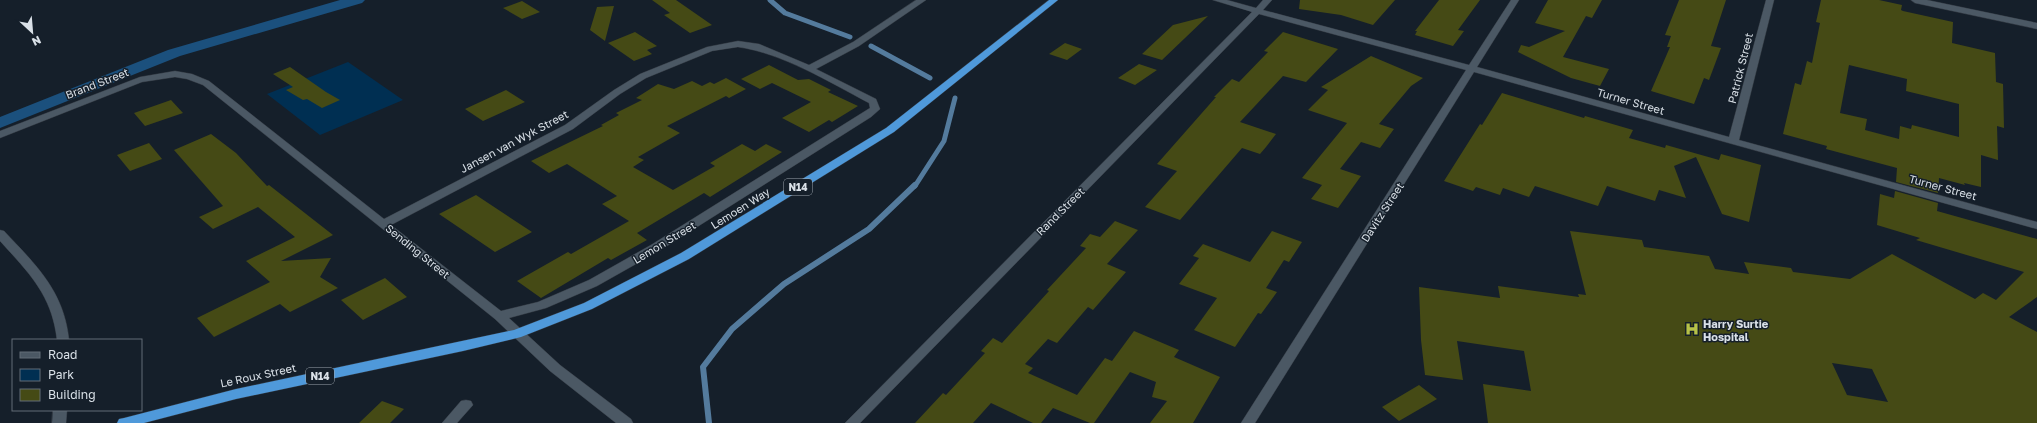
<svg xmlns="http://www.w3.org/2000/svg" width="2037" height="423" font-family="'Golos Text',sans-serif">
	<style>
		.green { fill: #002f52 }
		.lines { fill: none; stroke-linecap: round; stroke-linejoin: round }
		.stream-far1 { stroke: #547b9d; stroke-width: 5 }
		.stream { stroke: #547b9d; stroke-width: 6 }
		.canal { fill: #1b507d; fill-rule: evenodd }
		.building { fill: #454a15; fill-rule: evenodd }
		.minor-casing { stroke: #313841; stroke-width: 1 }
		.trunk-casing { stroke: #313841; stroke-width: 1 }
		.minor { fill: #4b5864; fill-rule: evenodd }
		.trunk { fill: #4f99da; fill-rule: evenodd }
		.labels { text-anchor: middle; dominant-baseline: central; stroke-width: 3; stroke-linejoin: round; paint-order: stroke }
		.shield { fill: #151f2a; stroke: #9ea6ae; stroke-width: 1 }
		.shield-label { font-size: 10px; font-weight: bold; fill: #d9e0e7 }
		.street-label { font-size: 11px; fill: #d9e0e7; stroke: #151f2a }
		.poi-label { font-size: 11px; font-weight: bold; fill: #d9e0e7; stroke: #151f2a; text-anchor: start }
	</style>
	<rect width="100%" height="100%" fill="#151f2a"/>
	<path class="green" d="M348,62L403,100L320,135L267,94Z"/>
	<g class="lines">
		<path class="stream-far1" d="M770,0L785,13L850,37
			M871,46L930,78
			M915,186L944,141L955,98"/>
		<path class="stream" d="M709,423L703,367L732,329L784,284L869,229L915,185"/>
		<path class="canal" d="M340,0H365L362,3L180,56L0,128V117L168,50Z"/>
	</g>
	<path class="building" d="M652,0H676L712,25L690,33L664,15L670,13Z
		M1300,0H1395L1373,25L1341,15L1299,9Z
		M1439,0H1480L1458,30L1464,31L1453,46L1415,35L1417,31H1415Z
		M1548,0H1602L1592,18L1586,16L1563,57L1609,69L1600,86L1571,78L1518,52L1521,45L1529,47L1565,31L1535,23Z
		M1679,0H1726L1711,46L1721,48L1709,80L1704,78L1694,104L1651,91L1670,47H1667L1671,36L1665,35Z
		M1821,0H1879L1902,5L1901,10L1903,11L1953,22L1952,43L1995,53L1996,82L2003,84L2004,128L1997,126L1998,160L1981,155V187L1964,183L1965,185L1939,178L1938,193L1896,182L1897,168L1826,149L1827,146L1783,134L1795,83L1801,85L1807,61L1812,63L1820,23L1816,22ZM1849,65L1907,79L1906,91L1959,104V137L1912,125L1911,129L1900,126L1899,139L1865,130L1867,119L1840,113Z
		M522,1L540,12L522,19L503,8Z
		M614,6L605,41L590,30L597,7Z
		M1208,16L1162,60L1142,54L1173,25Z
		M635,32L657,46L647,50L652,54L634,61L608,43Z
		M1283,32L1338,49L1306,82L1283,76L1240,122L1276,134L1266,147L1260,154L1242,148L1180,220L1145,207L1177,171L1157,164L1216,97H1214L1232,79L1239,82L1268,52L1264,51Z
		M1065,43L1082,49L1067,60L1049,54Z
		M1371,56L1423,78L1411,86L1379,124L1394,129L1380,148L1361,142L1340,169L1361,176L1338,208L1311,199L1322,185L1302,178L1347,123L1308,110L1328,90L1321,87Z
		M1139,64L1157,70L1135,85L1118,78Z
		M769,65L798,80L809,79L831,90L828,92L858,106L832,122L829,120L809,132L782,118L811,102L772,83L760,89L741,79Z
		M290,67L326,92L340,100L322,108L307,99L303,100L286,90L293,87L273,74Z
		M726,78L746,89L729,98L726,96L667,126L680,133L638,157L644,160L633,167L673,190L715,166L710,163L742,144L755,151L766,144L782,152L710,197L704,193L637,233L647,240L611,260L608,258L541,298L517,281L568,252L571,254L629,221L602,204L617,196L567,164L549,173L531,161L603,126L601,125L619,115L616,113L642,100L636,98L658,84L674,89L692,81L702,86L710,82L714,84Z
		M506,90L525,102L483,121L465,109Z
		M1502,93L1584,118L1585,116L1633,130L1629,138L1665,148L1666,145L1719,160L1721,154L1761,165L1749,222L1722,214L1696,157L1674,166L1686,198L1659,190L1655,201L1607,186L1598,206L1535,186L1529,197L1503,188L1500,195L1476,187L1473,191L1444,181L1480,124L1482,125Z
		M171,100L183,113L145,126L134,113Z
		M211,134L236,153L267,186L269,185L333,235L281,261L331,258L320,277L338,288L290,312L280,304L214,337L197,318L270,282L246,261L295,237L258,207L213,229L199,217L223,206L174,150Z
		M149,143L162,159L130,171L117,155Z
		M1895,191L1938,203L1937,211L2037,239V297L2009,317L2037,332V423H1488L1483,384L1531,391L1524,351L1457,341L1463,380L1425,375L1421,340L1419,287L1500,298L1498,286L1579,297L1578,294L1586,295L1570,231L1642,240L1644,247L1709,256L1715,269L1749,274L1744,262L1791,268L1793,272L1850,279L1892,254L1975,299L1983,293L1996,300L2024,272L1916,240L1920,238L1877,225L1880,194L1894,198ZM1832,363L1872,369L1888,402L1847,395Z
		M476,195L532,232L495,252L439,214Z
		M1115,221L1138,230L1107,264L1126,272L1093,310L1088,307L1057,343L1048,339L1025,364L1033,368L1028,373L1077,395L1105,358L1112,361L1134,331L1179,350L1174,357L1220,377L1193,423H1150L1167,401L1152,397L1156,382L1130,372L1094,423H1090L1053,408L1041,423H1033L991,403L973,423H915L943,393L946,395L985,353L981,351L993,338L1002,343L1049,291L1047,290L1086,248L1080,246L1090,234L1100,237Z
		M1272,231L1302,242L1289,262L1284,260L1266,288L1277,292L1261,314L1258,313L1235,347L1194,330L1217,298L1179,284L1199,258L1193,256L1203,244L1250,262Z
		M385,278L407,297L363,320L341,300Z
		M1419,385L1437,399L1399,421L1382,407Z
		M382,401L404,409L390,423H359Z"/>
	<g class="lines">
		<defs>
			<path id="minor" d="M916,0H926L859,46L816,69L876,99L880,109L871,117L659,251L597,286L546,308L509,318L560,365L631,419L633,423H616L550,371L495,319L203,85L187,79L175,77L142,82L0,138V131L140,77L175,71L192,74L209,81L384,219L565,125L614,90L640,74L707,47L738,41L759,44L809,65L853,42ZM738,47C782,53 829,82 869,103L870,108L651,245L589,280L538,302L501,311L391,225L573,129L620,94L646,78L712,51Z
				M1213,0H1227L1256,8L1263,0H1272L1263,10L1469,65L1511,0H1519L1477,67L1729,137L1766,0H1774L1739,140L2037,222V229L1474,72L1255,423H1241L1466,70L1259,14L860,423H845L1252,12Z
				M1911,0H1927L2037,23V29L1915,3Z
				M0,230L4,231C36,265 64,291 69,340H57C52,295 29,273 0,241Z
				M466,400L471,401L473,405L457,423H442L461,401Z
				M53,410H67L66,423H52Z"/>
			<path id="trunk" d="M1049,0H1058L894,132L689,259L592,309L521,337L463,351L236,399L144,423H117L119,419L124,418L236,389L514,330L584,303L681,253L886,128Z"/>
		</defs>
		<use href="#minor" class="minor-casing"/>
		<use href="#trunk" class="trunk-casing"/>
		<use href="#minor" class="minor"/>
		<use href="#trunk" class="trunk"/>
	</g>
	<defs>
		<symbol id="hospital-bare" viewBox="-9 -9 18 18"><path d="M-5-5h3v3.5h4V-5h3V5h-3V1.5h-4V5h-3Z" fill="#b6c148" stroke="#151f2a" stroke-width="2.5" paint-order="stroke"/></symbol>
	</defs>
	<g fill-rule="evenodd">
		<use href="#hospital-bare" x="1682" y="319" width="20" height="20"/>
	</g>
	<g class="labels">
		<g class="shield">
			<rect x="784" y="179" width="28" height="16" rx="3"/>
			<rect x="306" y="368" width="28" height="16" rx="3"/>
		</g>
		<g class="shield-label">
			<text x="798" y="187">N14</text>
			<text x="320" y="376">N14</text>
		</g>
		<g class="street-label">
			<text transform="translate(1740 68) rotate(-76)">Patrick Street</text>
			<text transform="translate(97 83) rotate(-21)">Brand Street</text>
			<text transform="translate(1631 101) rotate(16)">Turner Street</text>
			<text transform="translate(514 141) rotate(-28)">Jansen van Wyk Street</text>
			<text transform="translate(1943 187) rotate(15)">Turner Street</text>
			<text transform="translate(740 208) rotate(-32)">Lemoen Way</text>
			<text transform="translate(1060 211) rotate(-45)">Rand Street</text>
			<text transform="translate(1382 212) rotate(-57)">Davitz Street</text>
			<text transform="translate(664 242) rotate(-31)">Lemon Street</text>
			<text transform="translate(418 251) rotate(39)">Sending Street</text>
			<text transform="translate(258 375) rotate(-12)">Le Roux Street</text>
		</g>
		<g class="poi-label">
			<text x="1703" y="323">Harry Surtie<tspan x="1703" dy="13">Hospital</tspan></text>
		</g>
	</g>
	<rect x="12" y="339" width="130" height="72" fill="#151f2a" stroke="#636c76"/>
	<rect x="20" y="352" width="20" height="6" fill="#4b5864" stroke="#636c76"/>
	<text x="48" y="359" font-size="12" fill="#d9e0e7">Road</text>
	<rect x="20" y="369" width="20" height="12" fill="#002f52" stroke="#636c76"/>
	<text x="48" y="379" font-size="12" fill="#d9e0e7">Park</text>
	<rect x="20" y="389" width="20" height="12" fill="#454a15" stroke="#636c76"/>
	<text x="48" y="399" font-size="12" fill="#d9e0e7">Building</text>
	<g transform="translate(32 32) rotate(154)" stroke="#151f2a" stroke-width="3" paint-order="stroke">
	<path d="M0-3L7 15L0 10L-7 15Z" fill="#d9e0e7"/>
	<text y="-6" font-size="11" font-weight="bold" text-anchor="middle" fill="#d9e0e7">N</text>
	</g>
</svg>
